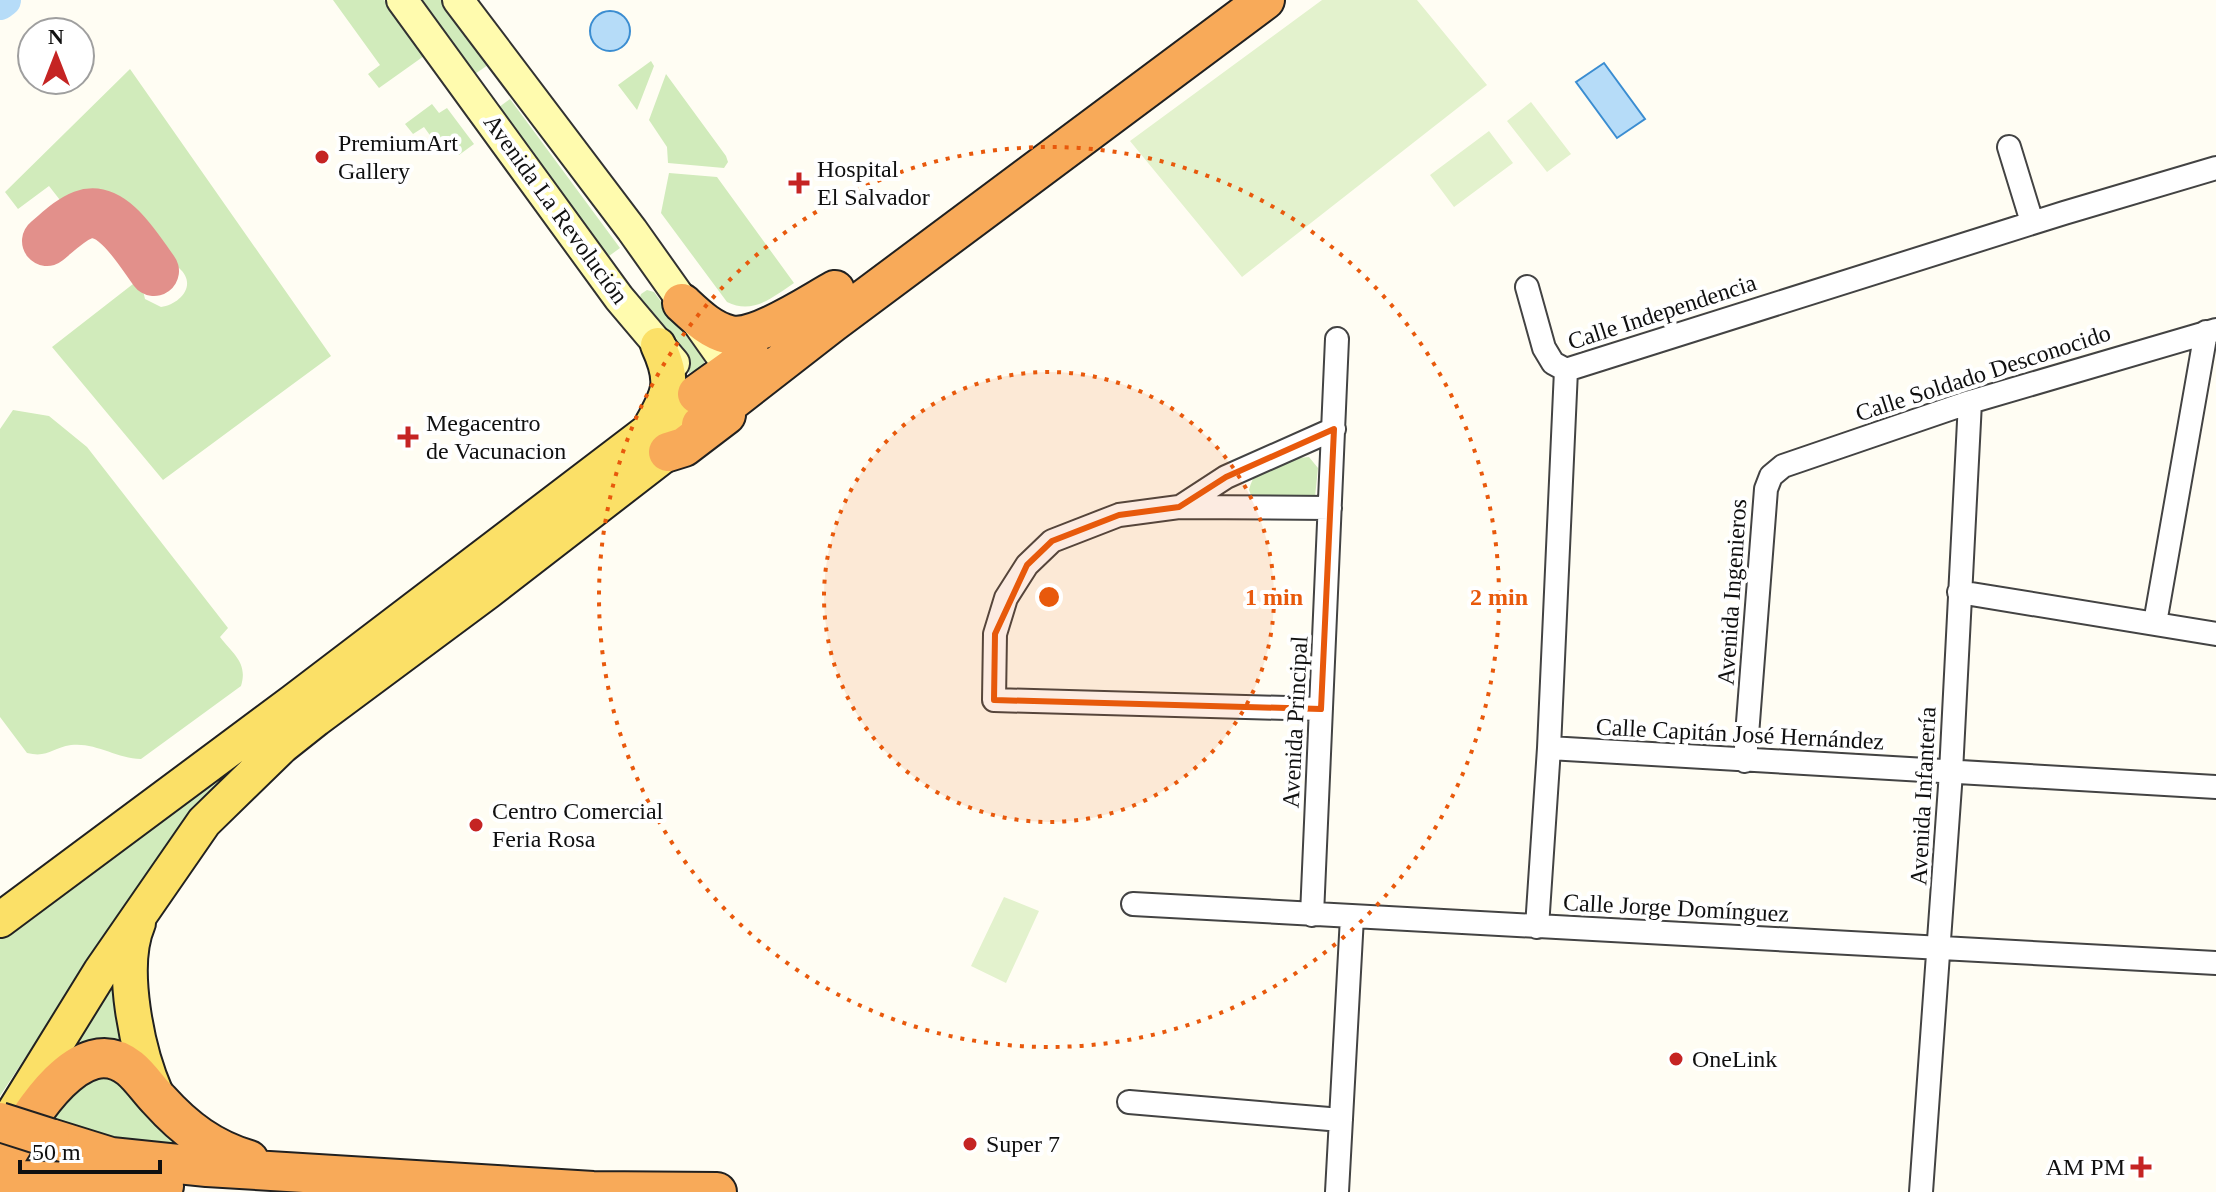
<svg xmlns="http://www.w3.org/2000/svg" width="2216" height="1192" font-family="Georgia,serif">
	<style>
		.green { fill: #d1ebbb }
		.pitch { fill: #e3f2cd }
		.water { fill: #b6dcf8; stroke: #3b8dd1; stroke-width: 2 }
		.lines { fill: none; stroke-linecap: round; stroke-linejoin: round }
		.river { stroke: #b6dcf8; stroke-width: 34 }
		.taxiway { stroke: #e2908b; stroke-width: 50 }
		.street-casing { stroke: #434343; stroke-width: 26 }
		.secondary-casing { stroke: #323232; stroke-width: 34 }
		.primary-casing { stroke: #212121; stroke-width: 38 }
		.highway-casing { stroke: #212121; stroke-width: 42 }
		.street { stroke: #fff; stroke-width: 22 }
		.secondary { stroke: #fffbae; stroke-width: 30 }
		.primary { stroke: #fbe067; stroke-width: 34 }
		.highway { stroke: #f8aa59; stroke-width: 38 }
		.highway-bridge-casing { stroke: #212121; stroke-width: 42; stroke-linecap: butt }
		.highway-bridge { stroke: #f8aa59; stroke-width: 38 }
		.marked { fill: none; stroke: #e8590c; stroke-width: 6; stroke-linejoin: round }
		.ring { fill: none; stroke: #e8590c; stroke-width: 4; stroke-dasharray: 4 8 }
		.poi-dot { fill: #c52423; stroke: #fff; stroke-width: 3 }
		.labels { text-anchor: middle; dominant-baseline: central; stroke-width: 8; stroke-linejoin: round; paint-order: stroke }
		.poi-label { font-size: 24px; fill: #101010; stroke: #fff; text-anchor: start }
		.street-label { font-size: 24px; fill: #101010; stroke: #fff }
		.centre { fill: #e8590c; stroke: #fff; stroke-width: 4 }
		.ring-label { font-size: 24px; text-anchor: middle; font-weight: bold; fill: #e8590c; stroke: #fff; stroke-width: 8; stroke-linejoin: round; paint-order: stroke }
	</style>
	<rect width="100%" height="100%" fill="#fffdf3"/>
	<path class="green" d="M333,0H384L424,56L379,88L368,74L380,65Z
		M417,0H441L488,65L472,76Z
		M651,61L654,66L637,110L618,85Z
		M130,69L331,356L163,480L52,347L133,284L141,282L145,299L161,307C180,304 198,285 179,268C172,262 163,264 157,258C134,232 111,173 67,209L49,186L18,209L5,192Z
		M666,74L726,156L728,162L724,168L668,163L667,147L649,120Z
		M510,99L620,248L605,259L495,110Z
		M432,104L439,113L447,108L474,144L459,155L446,138L437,145L424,127L413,134L405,124Z
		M669,173L717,177L794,283C773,297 753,315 727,302L661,213Z
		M647,290L654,292L704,360V367L689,373L639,301L641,294Z
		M13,410L49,416L87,447L228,628L220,637C234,655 248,663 241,686L141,759C116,758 95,742 71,745C52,748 48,758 27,753L0,717V429Z
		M1309,457L1318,468L1315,497L1253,500L1249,490C1256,460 1284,459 1309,457Z
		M290,713L208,797L133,893L0,1096V928Z
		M113,977L129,1045L80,1048C78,1031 104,994 113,977Z
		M102,1064L204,1150L147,1149L45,1117Z"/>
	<path class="pitch" d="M1322,0H1417L1487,85L1242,277L1130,141Z
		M1531,102L1571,154L1547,172L1507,121Z
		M1489,131L1513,163L1454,207L1430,175Z
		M1004,897L1039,911L1006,983L971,966Z"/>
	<path class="water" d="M590 31a20 20 0 1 1 40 0a20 20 0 1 1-40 0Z
		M1604,63L1645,119L1617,138L1576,82Z"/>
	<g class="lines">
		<path class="river" d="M0,3L4,0"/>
		<path class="taxiway" d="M47,241C58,232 70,220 83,215C113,204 139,251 154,271"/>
		<defs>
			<path id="street" d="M2009,147L2032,222
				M1527,287L1544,348L1553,363L1566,370
				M1566,370L2064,213L2216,168
				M1180,507L1226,477L1334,429
				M1959,592L2216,634
				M2155,623L2206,332
				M1321,709L994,700L995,634L1006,598L1027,565L1052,541L1119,515L1179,507L1330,508
				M1549,748L2216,787
				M1745,761L1766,489L1771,476L1783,466L1970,402L2216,330
				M1133,904L2216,963
				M1312,915L1337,339
				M1537,927L1549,748L1566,370
				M1129,1102L1341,1120
				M1337,1192L1352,917
				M1921,1192L1951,772L1970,402"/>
			<path id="secondary" d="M402,0L619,298L674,363
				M458,0L632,230L744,388"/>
			<path id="primary" d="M651,426C670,393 675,382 658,345
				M0,920L293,702L697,394
				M138,923C119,967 137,1051 156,1094
				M4,1128L101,971L204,822L282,746L316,719L487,592L690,435"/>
			<path id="highway" d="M682,303C696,316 711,331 730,335C756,341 811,303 835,290
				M697,394L750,356
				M701,425L832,323L1265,0
				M668,452L684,447L726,415
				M50,1138L111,1157L207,1167L593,1191L717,1192
				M0,1166C22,1130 77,1026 130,1068C141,1077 149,1090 159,1100C185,1129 212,1149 249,1160
				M0,1179L164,1186"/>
		</defs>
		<use href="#street" class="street-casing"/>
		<use href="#secondary" class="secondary-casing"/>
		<use href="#primary" class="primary-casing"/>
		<use href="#highway" class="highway-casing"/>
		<use href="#street" class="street"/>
		<use href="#secondary" class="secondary"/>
		<use href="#primary" class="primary"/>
		<use href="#highway" class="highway"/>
		<defs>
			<path id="highway-bridge" d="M0,1122L50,1138"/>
		</defs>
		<use href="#highway-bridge" class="highway-bridge-casing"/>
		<use href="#highway-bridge" class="highway-bridge"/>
	</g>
	<path class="marked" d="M1334,429L1321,709L994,700L995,634L1027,565L1052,541L1119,515L1179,507L1226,477Z"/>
	<circle cx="1049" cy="597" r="225" fill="#e8590c" fill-opacity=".12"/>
	<g class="ring">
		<circle cx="1049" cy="597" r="225"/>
		<circle cx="1049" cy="597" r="450"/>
	</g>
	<g class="poi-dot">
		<circle cx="322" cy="157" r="8"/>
		<path d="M795 171h8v8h8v8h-8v8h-8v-8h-8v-8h8z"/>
		<path d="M404 425h8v8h8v8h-8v8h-8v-8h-8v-8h8z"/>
		<circle cx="476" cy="825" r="8"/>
		<circle cx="1676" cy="1059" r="8"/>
		<circle cx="970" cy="1144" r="8"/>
		<path d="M2137 1155h8v8h8v8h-8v8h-8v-8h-8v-8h8z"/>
	</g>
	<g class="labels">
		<g class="poi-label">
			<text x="338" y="143">PremiumArt<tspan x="338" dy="28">Gallery</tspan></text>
			<text x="817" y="169">Hospital<tspan x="817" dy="28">El Salvador</tspan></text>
			<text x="426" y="423">Megacentro<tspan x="426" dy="28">de Vacunacion</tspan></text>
			<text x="492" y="811">Centro Comercial<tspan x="492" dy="28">Feria Rosa</tspan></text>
			<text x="1692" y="1059">OneLink</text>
			<text x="986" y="1144">Super 7</text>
			<text x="2125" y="1167" text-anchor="end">AM PM</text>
		</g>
		<g class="street-label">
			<text transform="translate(556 209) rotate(54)">Avenida La Revolución</text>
			<text transform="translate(1662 312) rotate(-18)">Calle Independencia</text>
			<text transform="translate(1983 373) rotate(-18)">Calle Soldado Desconocido</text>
			<text transform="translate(1732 592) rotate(-86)">Avenida Ingenieros</text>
			<text transform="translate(1295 722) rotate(-87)">Avenida Principal</text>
			<text transform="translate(1740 734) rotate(3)">Calle Capitán José Hernández</text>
			<text transform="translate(1923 796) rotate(-87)">Avenida Infantería</text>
			<text transform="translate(1676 908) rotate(3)">Calle Jorge Domínguez</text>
		</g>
	</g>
	<circle cx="1049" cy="597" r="12" class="centre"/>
	<g class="ring-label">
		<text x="1274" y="605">1 min</text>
		<text x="1499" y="605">2 min</text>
	</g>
	<g transform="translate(56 56)"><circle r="38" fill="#ffffff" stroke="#9f9f9f" stroke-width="2"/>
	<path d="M0-6L14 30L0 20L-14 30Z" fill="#c52423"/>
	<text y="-12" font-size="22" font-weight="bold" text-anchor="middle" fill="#101010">N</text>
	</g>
	<path d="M20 1160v12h140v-12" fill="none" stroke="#101010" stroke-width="4"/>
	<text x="32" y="1160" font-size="24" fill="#101010" stroke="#ffffff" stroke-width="6" paint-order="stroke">50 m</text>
</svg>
